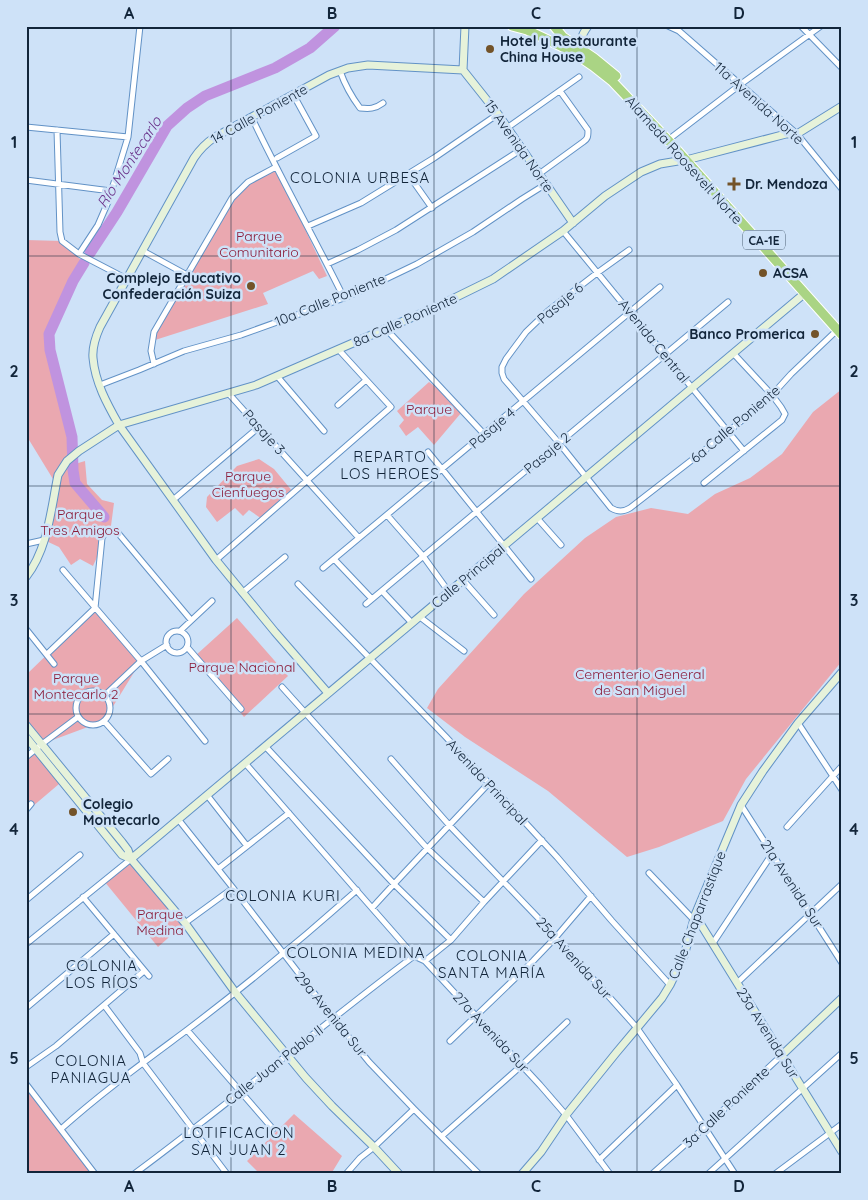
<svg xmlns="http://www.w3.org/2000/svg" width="868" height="1200" font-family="Quicksand,sans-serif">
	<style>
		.green { fill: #eaa8b0 }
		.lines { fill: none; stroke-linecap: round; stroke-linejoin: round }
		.river { stroke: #c093df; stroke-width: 11 }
		.street-casing { stroke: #6292c6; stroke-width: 7 }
		.secondary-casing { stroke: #6292c6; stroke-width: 9 }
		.highway-casing { stroke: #fff; stroke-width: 11 }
		.street { stroke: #fff; stroke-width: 5 }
		.secondary { stroke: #e6f2da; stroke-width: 7 }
		.highway { stroke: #aad484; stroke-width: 9 }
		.grid { fill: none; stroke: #12253a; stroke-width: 1; stroke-opacity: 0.55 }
		.poi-dot { fill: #735329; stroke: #cee2f8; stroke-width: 2 }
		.labels { text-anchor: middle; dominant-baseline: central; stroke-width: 5; stroke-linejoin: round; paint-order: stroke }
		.shield { fill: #cee2f8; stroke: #4a5e73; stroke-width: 1 }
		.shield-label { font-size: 12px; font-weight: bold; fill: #12253a }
		.poi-label { font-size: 14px; font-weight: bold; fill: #12253a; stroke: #cee2f8; text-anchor: start }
		.street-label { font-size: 14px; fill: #12253a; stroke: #cee2f8 }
		.park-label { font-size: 14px; fill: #8b1b39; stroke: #cee2f8 }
		.water-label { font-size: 15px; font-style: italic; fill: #6a328a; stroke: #cee2f8 }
		.neighbourhood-label { font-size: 15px; letter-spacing: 1px; fill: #12253a; stroke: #cee2f8 }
		.neatline { fill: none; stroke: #12253a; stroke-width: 2 }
		.grid-label { font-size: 16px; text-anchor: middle; font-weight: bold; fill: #12253a }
	</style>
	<rect width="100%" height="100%" fill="#cee2f8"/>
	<path class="green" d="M276,167L327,276L319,279L313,271L263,293L268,304L152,341L187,275L232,198L248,182Z
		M26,240L62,241L84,263L49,334L59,385L72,437L65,467L85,461L87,484L102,500L114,503L111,526L93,566L80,559L71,565L59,547L44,540L56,484L26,435Z
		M429,382L441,391L461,413L434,445L418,427L406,436L399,426L404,420L397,411Z
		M842,389V661L746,779L723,821L659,847L627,857L548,791L465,737L427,708L438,689L524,594L585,538L616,517L651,508L688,514L715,494L750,478L782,454L813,412Z
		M259,459L274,469L293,492L262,519L249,510L243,516L235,508L217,522L206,507L207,497L237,466Z
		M95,608L141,661L104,721L42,744L26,721V675Z
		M237,618L288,676L244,717L195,656Z
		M36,749L56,775L59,784L26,812V757Z
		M128,861L185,923L158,947L104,881Z
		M26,1085L93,1174H26Z
		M294,1114L342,1156L331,1174H260L247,1161Z"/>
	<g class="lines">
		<path class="river" d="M90,253L117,212L167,126L187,108L205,96L275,68L310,48L335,26
			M84,263L73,281L49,334L50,350L72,437L73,470L75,483L104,517"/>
		<defs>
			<path id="street" d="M668,26L679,31L797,134L842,189
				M801,26L842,68
				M340,71C345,85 351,96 360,108C369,109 375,109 383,103
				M252,118C281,179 314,237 344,298
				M26,127L128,137
				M507,128L579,77
				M57,130L60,232L62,241L79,254L127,279
				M668,140L741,84L821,26
				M277,158L316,136L293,94
				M408,174L432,208
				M539,174L583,142C588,139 588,136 588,130L560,91
				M26,180L111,191
				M308,226L361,203L434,158L498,114
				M563,231L744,451
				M629,250L597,273L548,311L526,332L506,359L502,367V373L504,379L559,443L611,508C618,512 623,512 630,508L728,432L772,395L791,374L834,333L836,329
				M143,251L187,275
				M79,254L98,225L108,202L128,137L140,26
				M327,264L358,250L396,230L522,149
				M386,329L484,434
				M154,364L151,351L154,332L232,198L248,182L276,167
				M277,376L324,431
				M100,385L139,370L184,351L241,335L344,298L369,287L417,264L473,232L522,199L546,184
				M229,394L359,538
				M338,405L366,380
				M428,452L442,469L531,579
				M704,483L782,420L785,414L781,407L772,395L733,353
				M173,500L259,427
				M387,515L423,556L449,592
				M537,518L561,545
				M26,544L44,540
				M334,559L372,599
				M216,560L391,407L338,349
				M323,568L660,287
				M63,570L141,661L205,741
				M463,580L494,615
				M298,584L446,737L557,857L612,921L670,985
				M382,591L412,623
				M242,593L285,557
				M366,604L728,302
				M420,617L464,651
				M26,629L54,664
				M166 642a11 11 0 1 1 22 0a11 11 0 1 1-22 0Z
				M180,631L212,601
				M187,647L241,709
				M47,654L95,608L102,538C106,530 111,529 118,533L191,620
				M282,687L427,848L484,902
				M76 708a17 17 0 1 1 34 0a17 17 0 1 1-34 0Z
				M104,696L141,661L167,645
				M104,721L151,774L168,759
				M798,723L842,790
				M265,746L394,884L451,940
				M26,757L42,744L78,717
				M391,759L450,826L544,924L637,1028L677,1085L735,1174
				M245,763L414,956L425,961L540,1085L566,1115L610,1174
				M207,795L247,846
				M741,805L842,963
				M26,810L31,804
				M178,819L233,888L334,1019L369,1062L414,1109L479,1174
				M787,827L842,766
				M218,869L289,813
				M649,873L693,919
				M83,897L149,976
				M26,900L80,855
				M372,908C410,866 450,825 489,783
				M185,923L233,888
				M713,943L772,854
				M26,944L131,859
				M425,961L451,940L484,902L542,840
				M737,983L842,884
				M104,1005L140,1053L143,1063L227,1174
				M26,1008L114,934
				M187,1030L273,1129
				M450,1041L533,961L556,937L591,896
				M26,1067L56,1046L144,971
				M26,1084L95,1174
				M61,1129C101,1093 144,1062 187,1030C245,986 302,939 357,890
				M442,1136L521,1066L567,1022
				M599,1160L677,1085
				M134,1174C229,1104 319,1027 414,956
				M346,1174L360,1158L374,1147L414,1109
				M652,1174L705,1127L782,1055
				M708,1174L842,1053
				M775,1174L842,1124"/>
			<path id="secondary" d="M585,52C579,40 581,36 588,26
				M463,70L498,114L522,149L573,223
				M463,70L465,26
				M26,577C48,549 51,509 58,475L67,461L79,451L119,425L256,385L436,307L493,279L563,231L605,196L641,172L660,164L690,159L786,134H797L842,106
				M328,693L275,632L216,560L119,425C107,404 95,382 93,358C92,347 96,336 100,327L194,158C200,149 206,143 215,137L329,75L348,68L368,65L463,70
				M26,725L122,842L128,850L131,859L185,923L235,992L306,1078L332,1106L374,1147L399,1174
				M26,737L122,855L131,859
				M131,859L805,293
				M695,915L842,1152
				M782,1055L842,998
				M522,1174L541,1152L566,1115L616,1053L637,1028L662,998L670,985L684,956L695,915L741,805L763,771L798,723L842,672"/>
			<path id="highway" d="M512,26L527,30L571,51L593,66L612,81L668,140L842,335
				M554,26L563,37L594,58L616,76"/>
		</defs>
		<use href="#street" class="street-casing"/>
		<use href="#secondary" class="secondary-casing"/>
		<use href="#highway" class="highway-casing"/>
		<use href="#street" class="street"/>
		<use href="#secondary" class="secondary"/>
		<use href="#highway" class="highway"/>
	</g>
	<path class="grid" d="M231,26V1174M434,26V1174M637,26V1174M26,256H842M26,486H842M26,714H842M26,944H842"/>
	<g class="poi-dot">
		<circle cx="490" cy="49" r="5"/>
		<path d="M731.5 176.5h5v5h5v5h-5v5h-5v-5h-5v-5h5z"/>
		<circle cx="763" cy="273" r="5"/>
		<circle cx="251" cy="286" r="5"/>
		<circle cx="815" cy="334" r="5"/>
		<circle cx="73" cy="812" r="5"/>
	</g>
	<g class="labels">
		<rect class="shield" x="743" y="230.5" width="42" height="19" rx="4"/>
		<g class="shield-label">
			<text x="764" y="240">CA-1E</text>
		</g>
		<g class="poi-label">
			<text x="500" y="41">Hotel y Restaurante<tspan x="500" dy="16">China House</tspan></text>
			<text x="745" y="184">Dr. Mendoza</text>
			<text x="773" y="273">ACSA</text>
			<text x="241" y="278" text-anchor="end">Complejo Educativo<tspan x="241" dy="16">Confederación Suiza</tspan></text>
			<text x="805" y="334" text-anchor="end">Banco Promerica</text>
			<text x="83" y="804">Colegio<tspan x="83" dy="16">Montecarlo</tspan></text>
		</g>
		<g class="street-label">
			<text transform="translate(759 103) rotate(42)">11a Avenida Norte</text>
			<text transform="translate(259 114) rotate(-29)">14 Calle Poniente</text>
			<text transform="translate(519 146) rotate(55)">15 Avenida Norte</text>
			<text transform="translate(684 160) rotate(48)">Alameda Roosevelt Norte</text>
			<text transform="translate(330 300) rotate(-22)">10a Calle Poniente</text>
			<text transform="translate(560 303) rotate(-40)">Pasaje 6</text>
			<text transform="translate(405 320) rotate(-24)">8a Calle Poniente</text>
			<text transform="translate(654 341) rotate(51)">Avenida Central</text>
			<text transform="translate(735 424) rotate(-40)">6a Calle Poniente</text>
			<text transform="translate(492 428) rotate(-40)">Pasaje 4</text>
			<text transform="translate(264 432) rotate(48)">Pasaje 3</text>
			<text transform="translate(547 453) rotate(-40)">Pasaje 2</text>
			<text transform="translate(468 576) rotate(-40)">Calle Principal</text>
			<text transform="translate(487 782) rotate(47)">Avenida Principal</text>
			<text transform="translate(792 884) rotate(57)">21a Avenida Sur</text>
			<text transform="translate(697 915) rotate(-69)">Calle Chaparrastique</text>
			<text transform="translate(574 958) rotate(48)">25a Avenida Sur</text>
			<text transform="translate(331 1014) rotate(51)">29a Avenida Sur</text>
			<text transform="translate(491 1032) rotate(47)">27a Avenida Sur</text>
			<text transform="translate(768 1033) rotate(58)">23a Avenida Sur</text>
			<text transform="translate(274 1065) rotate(-38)">Calle Juan Pablo II</text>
			<text transform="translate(726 1107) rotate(-43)">3a Calle Poniente</text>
		</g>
		<g class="park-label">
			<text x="259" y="236">Parque<tspan x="259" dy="16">Comunitario</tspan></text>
			<text x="429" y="409">Parque</text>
			<text x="248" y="476">Parque<tspan x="248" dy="16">Cienfuegos</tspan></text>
			<text x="80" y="514">Parque<tspan x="80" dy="16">Tres Amigos</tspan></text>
			<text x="242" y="667">Parque Nacional</text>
			<text x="640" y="674">Cementerio General<tspan x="640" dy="16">de San Miguel</tspan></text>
			<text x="76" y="678">Parque<tspan x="76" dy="16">Montecarlo 2</tspan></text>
			<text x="160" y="914">Parque<tspan x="160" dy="16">Medina</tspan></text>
		</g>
		<g class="water-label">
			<text transform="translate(129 162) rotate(-57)">Río Montecarlo</text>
		</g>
		<g class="neighbourhood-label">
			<text x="360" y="177">COLONIA URBESA</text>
			<text x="390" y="456">REPARTO<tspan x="390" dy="17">LOS HEROES</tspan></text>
			<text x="283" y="895">COLONIA KURI</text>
			<text x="356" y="952">COLONIA MEDINA</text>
			<text x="492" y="955">COLONIA<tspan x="492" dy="17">SANTA MARÍA</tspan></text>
			<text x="102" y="965">COLONIA<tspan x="102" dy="17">LOS RÍOS</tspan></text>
			<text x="91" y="1060">COLONIA<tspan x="91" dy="17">PANIAGUA</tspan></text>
			<text x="239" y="1132">LOTIFICACION<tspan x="239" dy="17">SAN JUAN 2</tspan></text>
		</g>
	</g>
	<rect width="868" height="1200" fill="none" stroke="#cee2f8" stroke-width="55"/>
	<rect x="28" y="28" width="812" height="1144" class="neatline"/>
	<g class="grid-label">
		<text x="129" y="19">A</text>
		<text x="332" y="19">B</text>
		<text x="536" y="19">C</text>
		<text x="739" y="19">D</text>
		<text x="14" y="148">1</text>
		<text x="854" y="148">1</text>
		<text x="14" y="377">2</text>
		<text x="854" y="377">2</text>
		<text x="14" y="606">3</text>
		<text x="854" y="606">3</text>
		<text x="14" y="835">4</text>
		<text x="854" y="835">4</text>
		<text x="14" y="1064">5</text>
		<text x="854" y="1064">5</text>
		<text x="129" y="1192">A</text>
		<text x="332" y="1192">B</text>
		<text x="536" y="1192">C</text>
		<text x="739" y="1192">D</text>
	</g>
</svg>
